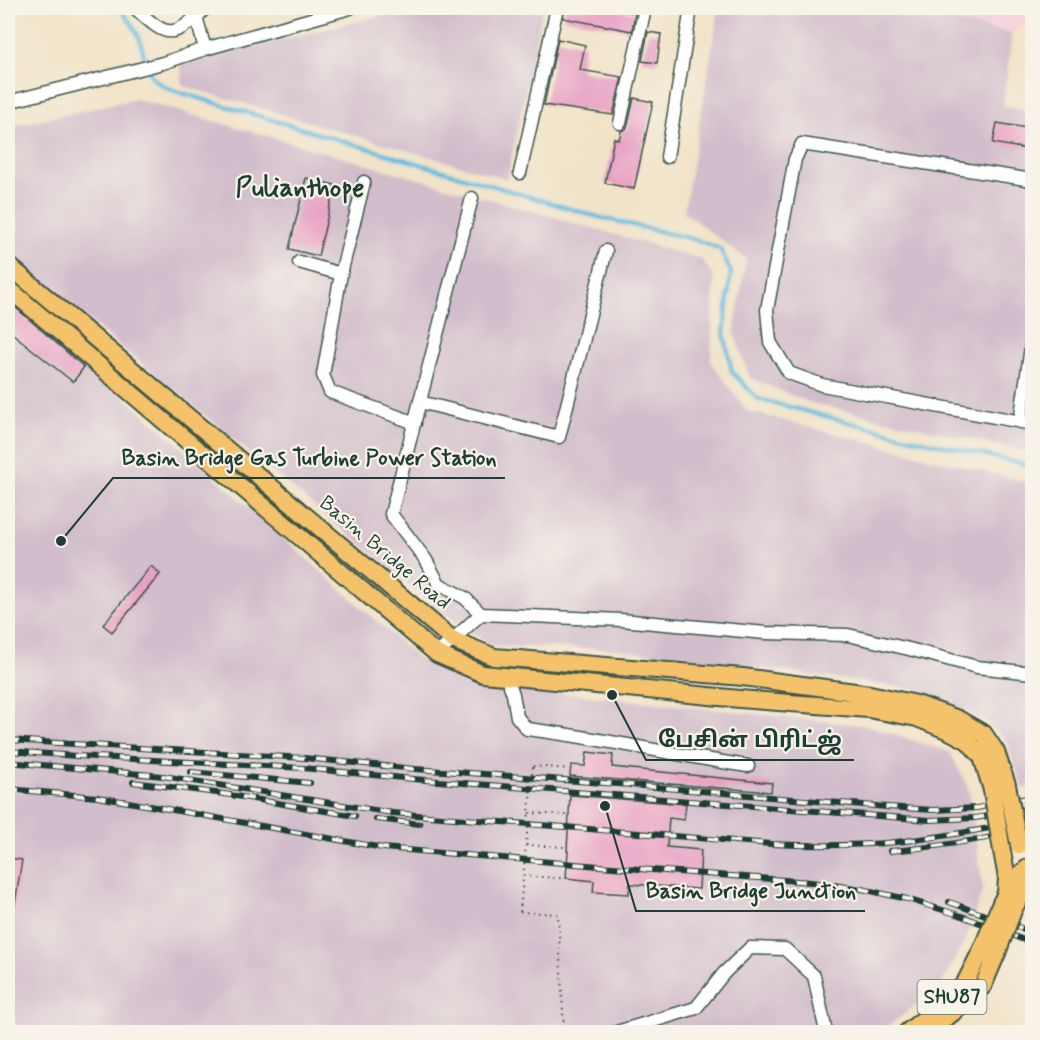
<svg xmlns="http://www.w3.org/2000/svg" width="1040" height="1040" font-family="Mynerve,'Noto Sans Tamil',sans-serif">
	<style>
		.built { fill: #f5cfda }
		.industrial { fill: #d1bdcb }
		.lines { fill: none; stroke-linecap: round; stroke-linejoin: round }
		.stream { stroke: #63bce0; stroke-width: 4 }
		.building { fill: #e8a1c4 }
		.minor-casing { stroke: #3e564a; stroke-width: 15 }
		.major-casing { stroke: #3e564a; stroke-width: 20 }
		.path { stroke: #3e564a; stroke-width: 2; stroke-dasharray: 1.5 4.5; stroke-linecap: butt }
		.minor { stroke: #fff; stroke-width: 12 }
		.major { stroke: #f3c26a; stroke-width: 16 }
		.rail-casing { stroke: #1f3d34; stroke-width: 6 }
		.rail { stroke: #f7f3e8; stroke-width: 4; stroke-dasharray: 11; stroke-linecap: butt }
		.major-bridge-casing { stroke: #3e564a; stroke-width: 20; stroke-linecap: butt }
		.path-bridge { stroke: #3e564a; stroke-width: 2; stroke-dasharray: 1.5 4.5; stroke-linecap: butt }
		.major-bridge { stroke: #f3c26a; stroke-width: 16 }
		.labels { text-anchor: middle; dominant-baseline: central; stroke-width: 4.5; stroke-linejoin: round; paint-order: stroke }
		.shield { fill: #f7f3e8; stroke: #60746a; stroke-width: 1.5 }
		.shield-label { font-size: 20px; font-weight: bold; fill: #1f3d34 }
		.street-label { font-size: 21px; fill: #1f3d34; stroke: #f7f3e8 }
		.district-label { font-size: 27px; font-weight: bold; fill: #1f3d34; stroke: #f7f3e8 }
		.leader { fill: none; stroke: #1f3d34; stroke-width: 2 }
		.callout-dot { fill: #1f3d34; stroke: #f7f3e8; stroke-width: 2 }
		.callout-label { font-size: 22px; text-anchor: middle; font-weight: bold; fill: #1f3d34; stroke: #f7f3e8; stroke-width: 4.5; stroke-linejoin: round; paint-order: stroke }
	</style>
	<rect width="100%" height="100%" fill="#f7f3e8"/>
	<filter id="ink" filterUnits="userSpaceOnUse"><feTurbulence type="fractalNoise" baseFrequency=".0167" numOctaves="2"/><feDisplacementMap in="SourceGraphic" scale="12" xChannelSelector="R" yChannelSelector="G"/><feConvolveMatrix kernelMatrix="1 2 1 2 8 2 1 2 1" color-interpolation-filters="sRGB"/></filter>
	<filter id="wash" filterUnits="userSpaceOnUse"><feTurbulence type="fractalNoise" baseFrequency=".008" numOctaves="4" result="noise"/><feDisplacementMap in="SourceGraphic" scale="24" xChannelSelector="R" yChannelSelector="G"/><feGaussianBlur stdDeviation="1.35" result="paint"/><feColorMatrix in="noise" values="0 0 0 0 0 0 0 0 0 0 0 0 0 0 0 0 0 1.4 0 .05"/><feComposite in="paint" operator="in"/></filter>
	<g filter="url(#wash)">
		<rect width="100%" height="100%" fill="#f1e3c7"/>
		<path class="built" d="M884,8H1032V19L1031,21L1012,33Z"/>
		<path class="industrial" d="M413,8H543L507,179L183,86L180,64Z
			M719,8H884L1012,33L1003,105L1032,111V453L811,403L750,378L734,333L746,259L684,212Z
			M136,99L701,259L714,276L711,362L747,411L1032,484V786L1023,789L1006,740L987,722L921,690L616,649L491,646L443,612L8,253V127Z
			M8,296L179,445L418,658L470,683L868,726L950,752L969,790L983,888L967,936L941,985L881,1032H8Z"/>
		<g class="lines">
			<path class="stream" d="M119,8C126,16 133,25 138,35C143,47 146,71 154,79C165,90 188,94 202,99L598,217L697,240L720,249L731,272L724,333L732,372L758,399L903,436L1032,466"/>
		</g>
		<g id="blocks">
			<path class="building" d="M565,8H604L635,13L632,31L563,18Z
				M648,32L661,34L657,63L642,61Z
				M558,39L585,45L580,70L622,77L613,115L544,105Z
				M634,98L653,102L634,189L605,183L614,138L619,140L621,131L626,129L628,125Z
				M997,123L1032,129V150L993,143Z
				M306,178L335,185L318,256L289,249Z
				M8,301L84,367L73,382L8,330Z
				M151,566L160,574L112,632L103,625Z
				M587,752L613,755L612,767L772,783L771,792L570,776L571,765L585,766Z
				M570,795L686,804L684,820L669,818L667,847L701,850L699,889L630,884L629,894L593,892L594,881L566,878L568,851H567Z
				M8,858L22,860L13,916L8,915Z"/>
		</g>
	</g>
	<g filter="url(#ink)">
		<use href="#blocks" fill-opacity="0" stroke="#3e564a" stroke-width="1.5"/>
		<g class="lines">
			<defs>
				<path id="minor" d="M135,8C169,40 173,38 206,8
					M196,16L205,49
					M8,102L163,63L205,49L350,8
					M620,123L645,8
					M667,157L691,8
					M520,173L557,8
					M1032,180L802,144L795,159L767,310L770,342L789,373L822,385L1032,424
					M472,198L391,514L426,560L439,584L465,598L481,614
					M299,262L341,274L364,182
					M341,274L323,375L330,392L415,423
					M420,402L559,437L606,251
					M1020,422L1032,340
					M437,654L481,614L621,620L766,633L848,635L909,649L977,667L1032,673
					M507,677L513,694L517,717L527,729C601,738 674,755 748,766
					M617,1032L696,1008L724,973L750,948L785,949L814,976L826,1032"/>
				<path id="major" d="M8,265L453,640L494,657L743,677L870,694L917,704L958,719L984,734L996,752L1007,785
					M8,288L437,654L483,674L740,699L868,709L917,718L949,731L968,741L982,757L992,790
					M1002,851L1007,878L1006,893
					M1001,903C1009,887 1017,874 1032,865
					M1014,908L1024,892L1032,885
					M907,1032L946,1002L965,983L982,949
					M928,1032L964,1004L983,986L997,953"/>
			</defs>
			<use href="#minor" class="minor-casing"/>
			<use href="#major" class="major-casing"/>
			<path class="path" d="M533,766L569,769
				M529,813L567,815
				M526,845L564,847
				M523,876L561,878
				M520,912L558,914L564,1032"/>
			<use href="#minor" class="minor"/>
			<use href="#major" class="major"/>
			<defs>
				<path id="rail" d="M8,740L304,758L415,769L631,785L887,807L933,810L977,808L1032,797
					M8,751L77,756L303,768L413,779L929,820L975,818L1032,809
					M8,762L163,776L393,813L771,844C813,846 854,846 896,842C942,837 987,829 1032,820
					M191,772L310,783
					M133,782L224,794L355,816
					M8,789L97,797L134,803L383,848L599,866L811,882L862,889L907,899L959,915L1032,943
					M376,819L420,824
					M890,851C938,847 985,839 1032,829
					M949,902L1032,932"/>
			</defs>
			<use href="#rail" class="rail-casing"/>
			<use href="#rail" class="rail"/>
			<defs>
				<path id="major-bridge" d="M1007,785L1019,845
					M992,790L1002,851
					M982,949L1001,903
					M997,953L1014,908"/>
			</defs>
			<use href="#major-bridge" class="major-bridge-casing"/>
			<path class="path-bridge" d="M520,912L533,766"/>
			<use href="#major-bridge" class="major-bridge"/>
		</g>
	</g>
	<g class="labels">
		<rect class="shield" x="917.5" y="980" width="69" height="34" rx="4.5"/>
		<g class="shield-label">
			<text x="952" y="997">SHU87</text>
		</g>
		<g class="street-label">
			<text transform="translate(385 553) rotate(40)">Basin Bridge Road</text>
		</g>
		<g class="district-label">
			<text x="300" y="188">Pulianthope</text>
		</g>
	</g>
	<path class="leader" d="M61 541L113 478H505M612 695L646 760H854M605 806L636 911H865"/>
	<g class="callout-dot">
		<circle cx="61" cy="541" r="6"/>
		<circle cx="612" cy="695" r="6"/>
		<circle cx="605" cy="806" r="6"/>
	</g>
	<g class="callout-label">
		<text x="309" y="465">Basin Bridge Gas Turbine Power Station</text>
		<text x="750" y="747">பேசின் பிரிட்ஜ்</text>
		<text x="751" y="898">Basin Bridge Junction</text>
	</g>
	<rect width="1040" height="1040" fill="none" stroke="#f7f3e8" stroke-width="30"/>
</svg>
